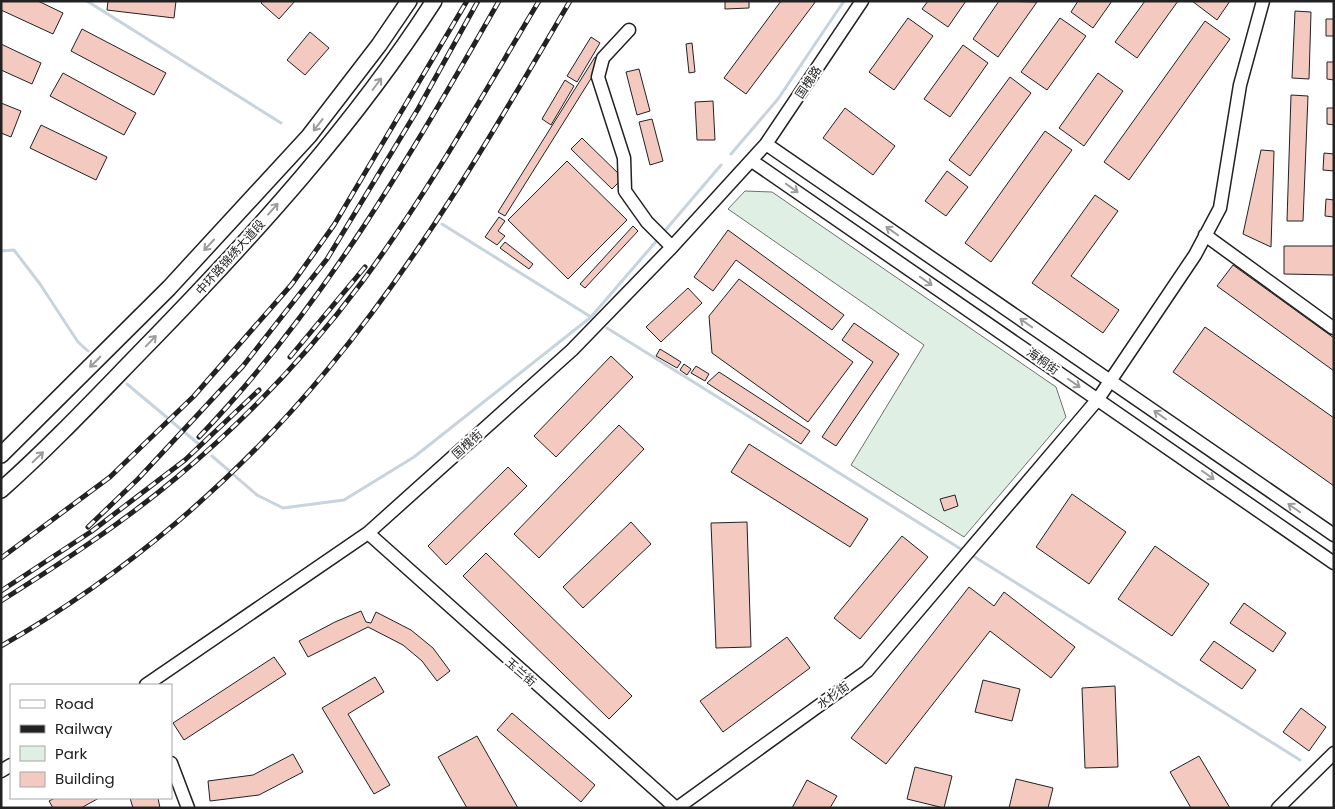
<svg xmlns="http://www.w3.org/2000/svg" width="1335" height="809" font-family="Poppins,'Noto Sans SC',sans-serif">
	<style>
		.green { fill: #e0efe3; stroke: #6f6f6f }
		.lines { fill: none; stroke-linecap: round; stroke-linejoin: round }
		.stream { stroke: #c7d3dd; stroke-width: 3 }
		.building { fill: #f3c9c0; stroke: #222 }
		.minor-casing { stroke: #222; stroke-width: 15 }
		.major-casing { stroke: #222; stroke-width: 18 }
		.minor { stroke: #fff; stroke-width: 12 }
		.major { stroke: #fff; stroke-width: 15 }
		.rail-casing { stroke: #222; stroke-width: 5 }
		.rail { stroke: #fff; stroke-width: 3; stroke-dasharray: 9; stroke-linecap: butt }
		.oneway { stroke: #9c9c9c }
		.labels { text-anchor: middle; dominant-baseline: central; stroke-width: 4; stroke-linejoin: round; paint-order: stroke }
		.street-label { font-size: 12px; fill: #222; stroke: #fff }
	</style>
	<rect width="100%" height="100%" fill="#fff"/>
	<path class="green" d="M745,191L772,192L1056,387L1066,417L964,537L851,465L924,345L728,209Z"/>
	<g class="lines">
		<path class="stream" d="M87,1L281,123
			M731,154L778,99L844,1
			M442,224L591,317
			M663,233L721,165
			M1,251L14,250L40,284L78,342L88,351
			M607,328L964,551
			M127,384L201,446
			M212,456L257,495L283,508L344,500L414,457L591,317L659,238
			M970,554L1300,760"/>
	</g>
	<path class="building" d="M1,1H38L63,13L53,34L1,10Z
		M108,1H176L174,18L107,10Z
		M263,1H295L279,19L261,3Z
		M725,1H749V8L725,9Z
		M781,1H816L746,94L724,78Z
		M928,1H966L948,27L922,9Z
		M999,1L1037,2L998,57L973,39Z
		M1078,1H1112L1093,28L1071,12Z
		M1145,1H1178L1137,58L1115,42Z
		M1192,1H1230L1217,20Z
		M1295,11L1311,12L1309,79L1292,78Z
		M908,18L933,36L894,90L869,72Z
		M1060,18L1086,36L1047,90L1021,72Z
		M1326,19H1334V36H1326Z
		M1205,21L1230,39L1129,180L1104,162Z
		M82,29L166,73L154,95L71,51Z
		M310,32L329,48L305,75L287,60Z
		M591,37L600,43L577,82L567,76Z
		M692,43L695,72L689,73L686,44Z
		M1,44L41,63L32,84L1,70Z
		M963,45L988,63L950,117L924,99Z
		M595,57L602,61L505,216L498,212Z
		M1327,62H1334V80L1327,79Z
		M639,69L650,111L637,115L626,72Z
		M63,73L136,113L124,135L50,96Z
		M1098,73L1123,91L1084,146L1059,128Z
		M1010,77L1031,93L970,176L949,160Z
		M565,80L574,86L551,125L542,119Z
		M1291,95L1308,96L1303,221H1287Z
		M713,101L715,140H697L695,102Z
		M1,103L21,111L11,137L1,133Z
		M845,108L895,146L873,175L823,138Z
		M1327,108H1334V125L1327,124Z
		M652,119L663,161L650,165L639,122Z
		M41,125L107,157L96,180L30,148Z
		M1045,131L1072,150L991,262L965,243Z
		M582,138L623,178L612,189L571,149Z
		M1261,150L1274,151L1271,247L1243,234Z
		M1324,153L1334,154V171L1323,170Z
		M567,161L627,220L568,279L508,220Z
		M947,171L968,187L946,216L925,201Z
		M1095,195L1118,211L1071,276L1119,310L1103,333L1032,283Z
		M1326,199L1334,200V217L1325,216Z
		M499,217L505,221L498,231L505,236L497,245L485,237Z
		M633,226L638,231L585,288L580,284Z
		M728,230L844,315L832,330L736,260L713,291L694,277Z
		M505,242L533,264L529,269L500,248Z
		M1284,246H1334V275L1284,274Z
		M1233,265L1334,338V371L1217,286Z
		M739,279L853,362L808,422L712,353L709,316Z
		M688,288L702,303L661,342L646,327Z
		M854,323L899,354L836,446L822,437L873,362L842,340Z
		M1205,327L1334,418V486L1173,372Z
		M660,349L681,362L677,368L656,356Z
		M611,356L633,377L556,457L534,436Z
		M684,364L691,369L687,375L680,370Z
		M696,366L709,374L705,381L691,373Z
		M719,372L810,431L801,444L707,383Z
		M619,425L644,449L539,558L514,534Z
		M749,444L868,519L850,547L731,472Z
		M508,467L527,486L446,565L428,546Z
		M1072,494L1126,532L1089,584L1036,547Z
		M955,495L958,506L944,511L940,499Z
		M631,522L651,544L583,608L563,587Z
		M747,522L751,647L716,648L711,523Z
		M902,536L928,557L860,639L834,618Z
		M1155,546L1209,584L1172,636L1118,599Z
		M486,553L632,696L609,719L463,576Z
		M969,587L994,606L1004,592L1075,647L1051,678L990,631L886,764L851,738Z
		M1244,603L1286,633L1273,652L1230,623Z
		M361,611L366,622L371,623L376,612L411,630L433,648L450,671L437,681L422,661L403,645L368,627L308,657L299,641L335,622Z
		M787,637L810,668L723,732L700,701Z
		M1214,641L1256,670L1242,689L1200,660Z
		M274,657L286,674L184,740L173,723Z
		M375,677L384,692L348,714L390,785L374,794L322,708Z
		M983,680L1020,689L1012,721L975,712Z
		M1115,686L1118,767L1085,768L1082,688Z
		M1301,708L1326,727L1309,751L1283,732Z
		M512,713L595,785L581,802L497,730Z
		M477,736L518,808H467L438,757Z
		M293,754L303,772L259,795L210,801L208,781L253,775Z
		M1199,756L1230,808H1191L1170,772Z
		M915,767L952,776L944,808L907,799Z
		M1016,779L1053,788L1048,808H1009Z
		M807,780L837,796L830,808H792Z
		M55,798H99L81,808H53L49,801Z
		M130,798H158L160,808H133Z"/>
	<g class="lines">
		<defs>
			<path id="minor" d="M629,30L603,58L598,77L624,158L625,191L647,222L672,247
				M766,144L1334,535
				M752,161L1334,563
				M1205,235L1333,328
				M368,533L676,808
				M146,685L368,533L572,350L672,247L766,144L862,1
				M171,763L188,808
				M1,771L11,765
				M677,808L867,671L1098,399L1195,255L1220,208L1240,85L1263,1
				M1278,808L1334,753"/>
			<path id="major" d="M1,455L169,288L309,136L379,45L409,1
				M1,490C55,442 104,389 154,338C256,233 354,125 434,1"/>
		</defs>
		<use href="#minor" class="minor-casing"/>
		<use href="#major" class="major-casing"/>
		<use href="#minor" class="minor"/>
		<use href="#major" class="major"/>
		<defs>
			<path id="rail" d="M290,357L365,267
				M199,437C322,309 411,155 499,1
				M88,527L138,479L243,366L327,259L418,109L478,1
				M1,558L110,477L194,396L292,284L334,225L467,1
				M1,591L92,531L185,460L259,390
				M1,601C61,563 121,524 176,478C243,422 309,353 362,282C428,193 482,96 539,1
				M1,646C124,576 237,479 327,370C421,257 496,128 570,1"/>
		</defs>
		<use href="#rail" class="rail-casing"/>
		<use href="#rail" class="rail"/>
	</g>
	<defs><path id="oneway-shaft" d="M-6 0H5M1.5-3L5.5 0L1.5 3" fill="none" stroke-width="1.6" stroke-linecap="round" stroke-linejoin="round" transform="scale(1.25)"/></defs>
	<g class="oneway">
		<use href="#oneway-shaft" transform="translate(377 84) rotate(-53)"/>
		<use href="#oneway-shaft" transform="translate(318 125) rotate(128)"/>
		<use href="#oneway-shaft" transform="translate(792 188) rotate(35)"/>
		<use href="#oneway-shaft" transform="translate(273 209) rotate(-49)"/>
		<use href="#oneway-shaft" transform="translate(892 231) rotate(-145)"/>
		<use href="#oneway-shaft" transform="translate(209 245) rotate(133)"/>
		<use href="#oneway-shaft" transform="translate(926 281) rotate(35)"/>
		<use href="#oneway-shaft" transform="translate(1026 323) rotate(-145)"/>
		<use href="#oneway-shaft" transform="translate(151 341) rotate(-46)"/>
		<use href="#oneway-shaft" transform="translate(95 362) rotate(135)"/>
		<use href="#oneway-shaft" transform="translate(1074 383) rotate(35)"/>
		<use href="#oneway-shaft" transform="translate(1160 415) rotate(-145)"/>
		<use href="#oneway-shaft" transform="translate(38 457) rotate(-44)"/>
		<use href="#oneway-shaft" transform="translate(1208 475) rotate(35)"/>
		<use href="#oneway-shaft" transform="translate(1294 508) rotate(-145)"/>
	</g>
	<g class="labels">
		<g class="street-label">
			<text transform="translate(808 82) rotate(-56)">国槐路</text>
			<text transform="translate(230 257) rotate(-48)">中环路锦绣大道段</text>
			<text transform="translate(1043 361) rotate(35)">海桐街</text>
			<text transform="translate(467 444) rotate(-42)">国槐街</text>
			<text transform="translate(521 672) rotate(41)">玉兰街</text>
			<text transform="translate(833 695) rotate(-36)">水杉街</text>
		</g>
	</g>
	<rect width="1335" height="809" fill="none" stroke="#222222" stroke-width="5"/>
	<rect x="10" y="684" width="162" height="115" fill="#ffffff" stroke="#a7a7a7"/>
	<rect x="20" y="700" width="25" height="8" fill="#ffffff" stroke="#a7a7a7"/>
	<text x="55" y="709" font-size="15" fill="#222222">Road</text>
	<rect x="20" y="725" width="25" height="8" fill="#222222" stroke="#a7a7a7"/>
	<text x="55" y="734" font-size="15" fill="#222222">Railway</text>
	<rect x="20" y="746" width="25" height="15" fill="#e0efe3" stroke="#a7a7a7"/>
	<text x="55" y="759" font-size="15" fill="#222222">Park</text>
	<rect x="20" y="772" width="25" height="15" fill="#f3c9c0" stroke="#a7a7a7"/>
	<text x="55" y="784" font-size="15" fill="#222222">Building</text>
</svg>
